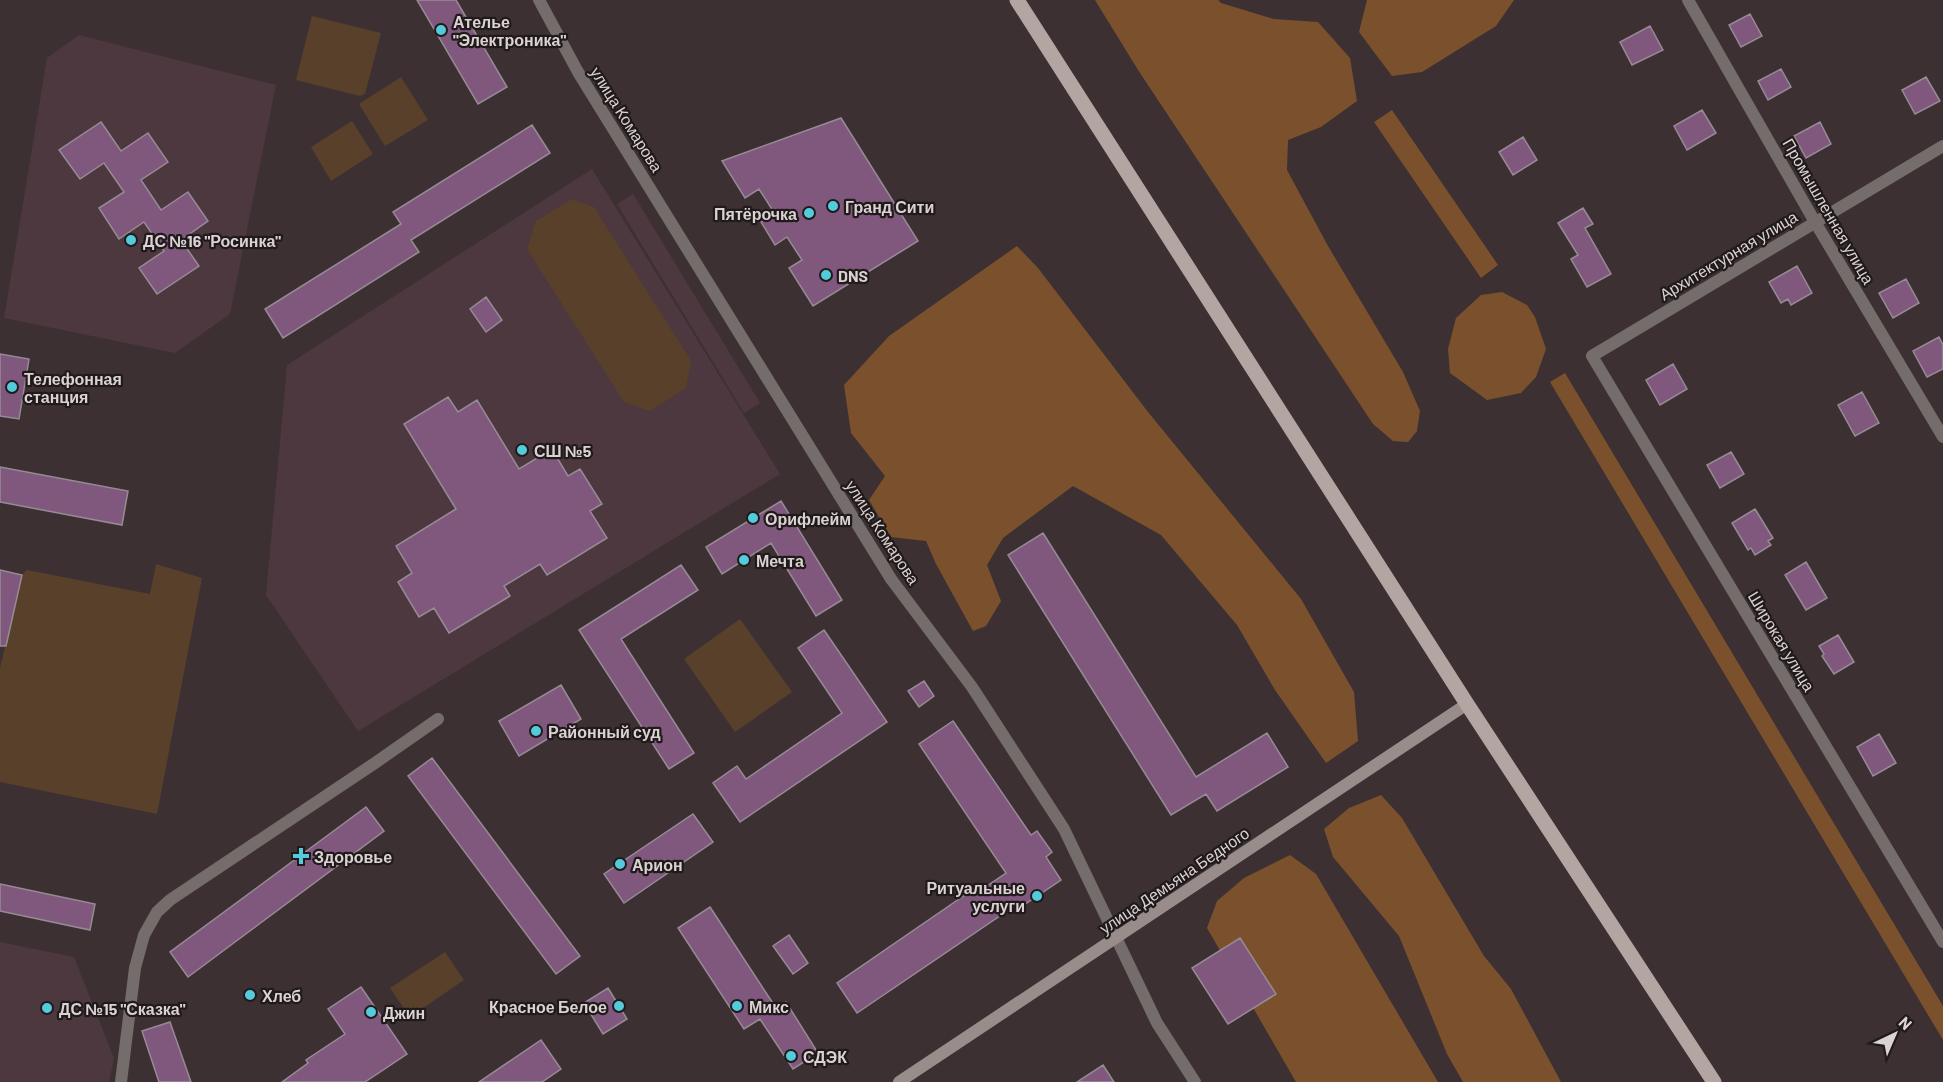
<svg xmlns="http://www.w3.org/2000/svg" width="1943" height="1082" font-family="Barlow,sans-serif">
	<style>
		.built { fill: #4c383e }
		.green { fill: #58402b }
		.forest { fill: #7a512c }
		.building { fill: #81587d; stroke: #968b95; stroke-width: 1.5 }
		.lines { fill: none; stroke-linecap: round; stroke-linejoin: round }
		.street { stroke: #746d6c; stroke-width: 12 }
		.secondary { stroke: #988d8b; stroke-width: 12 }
		.primary { stroke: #b3a5a2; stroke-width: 15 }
		.poi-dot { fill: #53cbdb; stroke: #201a1b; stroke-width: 2 }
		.labels { text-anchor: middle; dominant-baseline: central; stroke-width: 4.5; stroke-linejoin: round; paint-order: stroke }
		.poi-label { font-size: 16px; font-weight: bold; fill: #dbd2d4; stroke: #201a1b; text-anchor: start }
		.street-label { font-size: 16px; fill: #dbd2d4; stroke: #201a1b }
	</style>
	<rect width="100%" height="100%" fill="#3d3033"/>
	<path class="built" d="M79,35L276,85L230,314L175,353L4,318L47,58Z
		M592,169L780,474L358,731L266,595L287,365Z
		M633,194L760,403L744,413L617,204Z
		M0,942L74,957L114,1058L109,1082H0Z"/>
	<path class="green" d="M312,16L381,33L365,94L360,96L296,80Z
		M401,77L428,120L385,146L359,104Z
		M352,121L373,154L331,181L311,147Z
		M572,199L594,207L691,361L686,388L650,411L624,402L527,249L536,221Z
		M156,564L202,578L157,814L0,782V668L22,575L27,570L150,594Z
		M740,619L792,692L735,732L684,659Z
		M445,952L464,980L410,1017L390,988Z"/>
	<path class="forest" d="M1095,0H1218L1221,3L1274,19L1318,22L1350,58L1357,101L1321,127L1288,140L1287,170L1328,246L1403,372L1420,411L1417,431L1408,442L1393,441L1373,424L1138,70Z
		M1367,0H1514L1496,26L1422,72L1392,76L1359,32Z
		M1392,110L1498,265L1481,278L1374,122Z
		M1017,246L1038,268L1148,412L1301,599L1354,692L1358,741L1326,763L1275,690L1237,625L1161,535L1073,486L1003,538L987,565L1001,601L986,626L973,631L936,564L926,541L891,537L869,500L885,476L851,433L844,385L889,336Z
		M1502,292L1527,305L1535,317L1546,349L1536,377L1521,393L1487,400L1450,373L1448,349L1456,318L1481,295Z
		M1565,373L1943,1006V1040L1550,382Z
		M1381,795L1402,818L1484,956L1511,989L1561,1082H1463L1447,1054L1399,936L1333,857L1324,829L1349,808Z
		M1290,855L1316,874L1438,1082H1296L1207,928L1217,901L1244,878Z"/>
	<path class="building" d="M417,0H456L507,87L478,104Z
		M1750,14L1762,36L1741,47L1729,25Z
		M1650,26L1663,50L1632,65L1620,42Z
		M1781,69L1791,87L1768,100L1758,81Z
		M1926,77L1940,101L1915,114L1902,90Z
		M1702,110L1716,133L1687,150L1674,126Z
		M841,118L918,241L813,306L789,268L802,260L787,237L775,245L761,222L775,214L759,189L745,198L722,161Z
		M101,122L121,151L148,133L168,162L141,180L161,210L188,192L208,221L181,240L199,266L157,294L139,268L164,251L144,222L119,239L99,208L124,192L104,163L80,179L59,150Z
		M1820,122L1831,144L1806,158L1794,136Z
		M532,125L550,153L411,240L419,252L283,338L265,309L401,224L393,212Z
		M1523,137L1537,160L1513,175L1499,152Z
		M1583,208L1593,224L1585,228L1611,274L1587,287L1571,259L1578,255L1558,223Z
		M1797,266L1812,293L1791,305L1788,299L1781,303L1769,282Z
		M1906,279L1919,303L1893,318L1879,293Z
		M486,297L502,320L486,332L470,309Z
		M1939,337L1943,345V369L1927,377L1913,351Z
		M0,354L29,359L19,419L0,416Z
		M1673,364L1687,389L1660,405L1646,380Z
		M1862,392L1879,423L1855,436L1838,405Z
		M448,397L458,412L477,400L519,469L552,449L568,476L580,469L602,504L590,511L607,538L547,575L540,564L504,586L510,596L449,633L434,608L419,617L398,582L412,573L396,546L456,509L404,424Z
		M1731,452L1744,474L1720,488L1707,465Z
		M0,467L128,491L122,525L0,502Z
		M781,501L842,600L816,616L771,543L722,574L706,547Z
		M1755,509L1773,538L1768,541L1771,545L1755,555L1751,548L1748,550L1732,523Z
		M1043,533L1196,777L1267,733L1288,767L1217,811L1206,794L1171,815L1008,555Z
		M1806,562L1827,598L1806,610L1785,575Z
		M681,565L698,590L621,639L694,753L669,769L579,630Z
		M0,570L22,575L6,646H0Z
		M824,630L887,722L740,822L713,783L737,766L746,779L842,713L798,648Z
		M1838,635L1854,662L1834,674L1822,656L1824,654L1819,646Z
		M924,681L934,696L919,707L908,691Z
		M561,685L581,719L519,756L499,721Z
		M953,721L1031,835L1037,831L1052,852L1046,857L1061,880L1021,907L1019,903L857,1013L837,983L978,886L981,890L1006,873L919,744Z
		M1879,734L1896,763L1873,776L1857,747Z
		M432,758L580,956L556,974L408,776Z
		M366,807L384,831L188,977L170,952Z
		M693,814L713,842L624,903L604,874Z
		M0,884L95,904L90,930L0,911Z
		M710,907L776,1008L786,1002L818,1053L793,1069L760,1019L744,1029L678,928Z
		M789,935L808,963L793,974L773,946Z
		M1240,938L1276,994L1228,1024L1192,968Z
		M361,987L407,1054L365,1082H282L308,1063L306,1060L345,1034L328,1009Z
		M608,988L627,1019L603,1034L584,1003Z
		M170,1022L191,1082H159L142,1031Z
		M541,1040L561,1069L542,1082H479Z
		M1103,1065L1114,1082H1077Z"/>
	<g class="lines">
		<path class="street" d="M539,0L578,72L891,579L972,687L1064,829L1157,1023L1195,1082
			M1688,0L1815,222L1943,437
			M1943,146L1592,356L1943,942
			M121,1082L135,968L144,935L157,912L170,900L375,763L438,719"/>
		<path class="secondary" d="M899,1082L1467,704"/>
		<path class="primary" d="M1017,0L1467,704L1714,1082"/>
	</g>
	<g class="poi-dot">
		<circle cx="441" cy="30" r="6"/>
		<circle cx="833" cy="206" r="6"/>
		<circle cx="809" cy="213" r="6"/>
		<circle cx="131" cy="240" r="6"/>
		<circle cx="826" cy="275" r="6"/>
		<circle cx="12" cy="387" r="6"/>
		<circle cx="522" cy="450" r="6"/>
		<circle cx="753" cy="518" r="6"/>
		<circle cx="744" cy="560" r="6"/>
		<circle cx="536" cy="731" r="6"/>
		<path d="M298 847h6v6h6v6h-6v6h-6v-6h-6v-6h6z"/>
		<circle cx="620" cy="864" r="6"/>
		<circle cx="1037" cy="896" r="6"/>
		<circle cx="250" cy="995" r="6"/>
		<circle cx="619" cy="1006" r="6"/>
		<circle cx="737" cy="1006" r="6"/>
		<circle cx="47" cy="1008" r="6"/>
		<circle cx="371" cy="1012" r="6"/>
		<circle cx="791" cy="1056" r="6"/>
	</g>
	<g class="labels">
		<g class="poi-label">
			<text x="453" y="21">Ателье<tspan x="453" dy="18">"Электроника"</tspan></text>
			<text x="845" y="206">Гранд Сити</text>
			<text x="797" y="213" text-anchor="end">Пятёрочка</text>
			<text x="143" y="240">ДС №16 "Росинка"</text>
			<text x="838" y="275">DNS</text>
			<text x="24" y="378">Телефонная<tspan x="24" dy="18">станция</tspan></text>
			<text x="534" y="450">СШ №5</text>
			<text x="765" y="518">Орифлейм</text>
			<text x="756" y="560">Мечта</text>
			<text x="548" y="731">Районный суд</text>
			<text x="314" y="856">Здоровье</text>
			<text x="632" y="864">Арион</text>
			<text x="1025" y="887" text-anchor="end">Ритуальные<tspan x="1025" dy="18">услуги</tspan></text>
			<text x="262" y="995">Хлеб</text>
			<text x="607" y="1006" text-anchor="end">Красное Белое</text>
			<text x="749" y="1006">Микс</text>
			<text x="59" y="1008">ДС №15 "Сказка"</text>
			<text x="383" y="1012">Джин</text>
			<text x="803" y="1056">СДЭК</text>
		</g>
		<g class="street-label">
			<text transform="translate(627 119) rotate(58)">улица Комарова</text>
			<text transform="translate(1829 211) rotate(60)">Промышленная улица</text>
			<text transform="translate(1728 255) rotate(-31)">Архитектурная улица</text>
			<text transform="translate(883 532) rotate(57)">улица Комарова</text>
			<text transform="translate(1782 641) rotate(59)">Широкая улица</text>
			<text transform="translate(1174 880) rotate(-34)">улица Демьяна Бедного</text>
		</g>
	</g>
	<g transform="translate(1895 1034) rotate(44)" stroke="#201a1b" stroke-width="4.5" paint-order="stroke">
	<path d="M0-4.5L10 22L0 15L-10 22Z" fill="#dbd2d4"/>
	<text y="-9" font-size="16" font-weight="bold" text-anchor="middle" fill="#dbd2d4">N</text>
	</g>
</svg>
